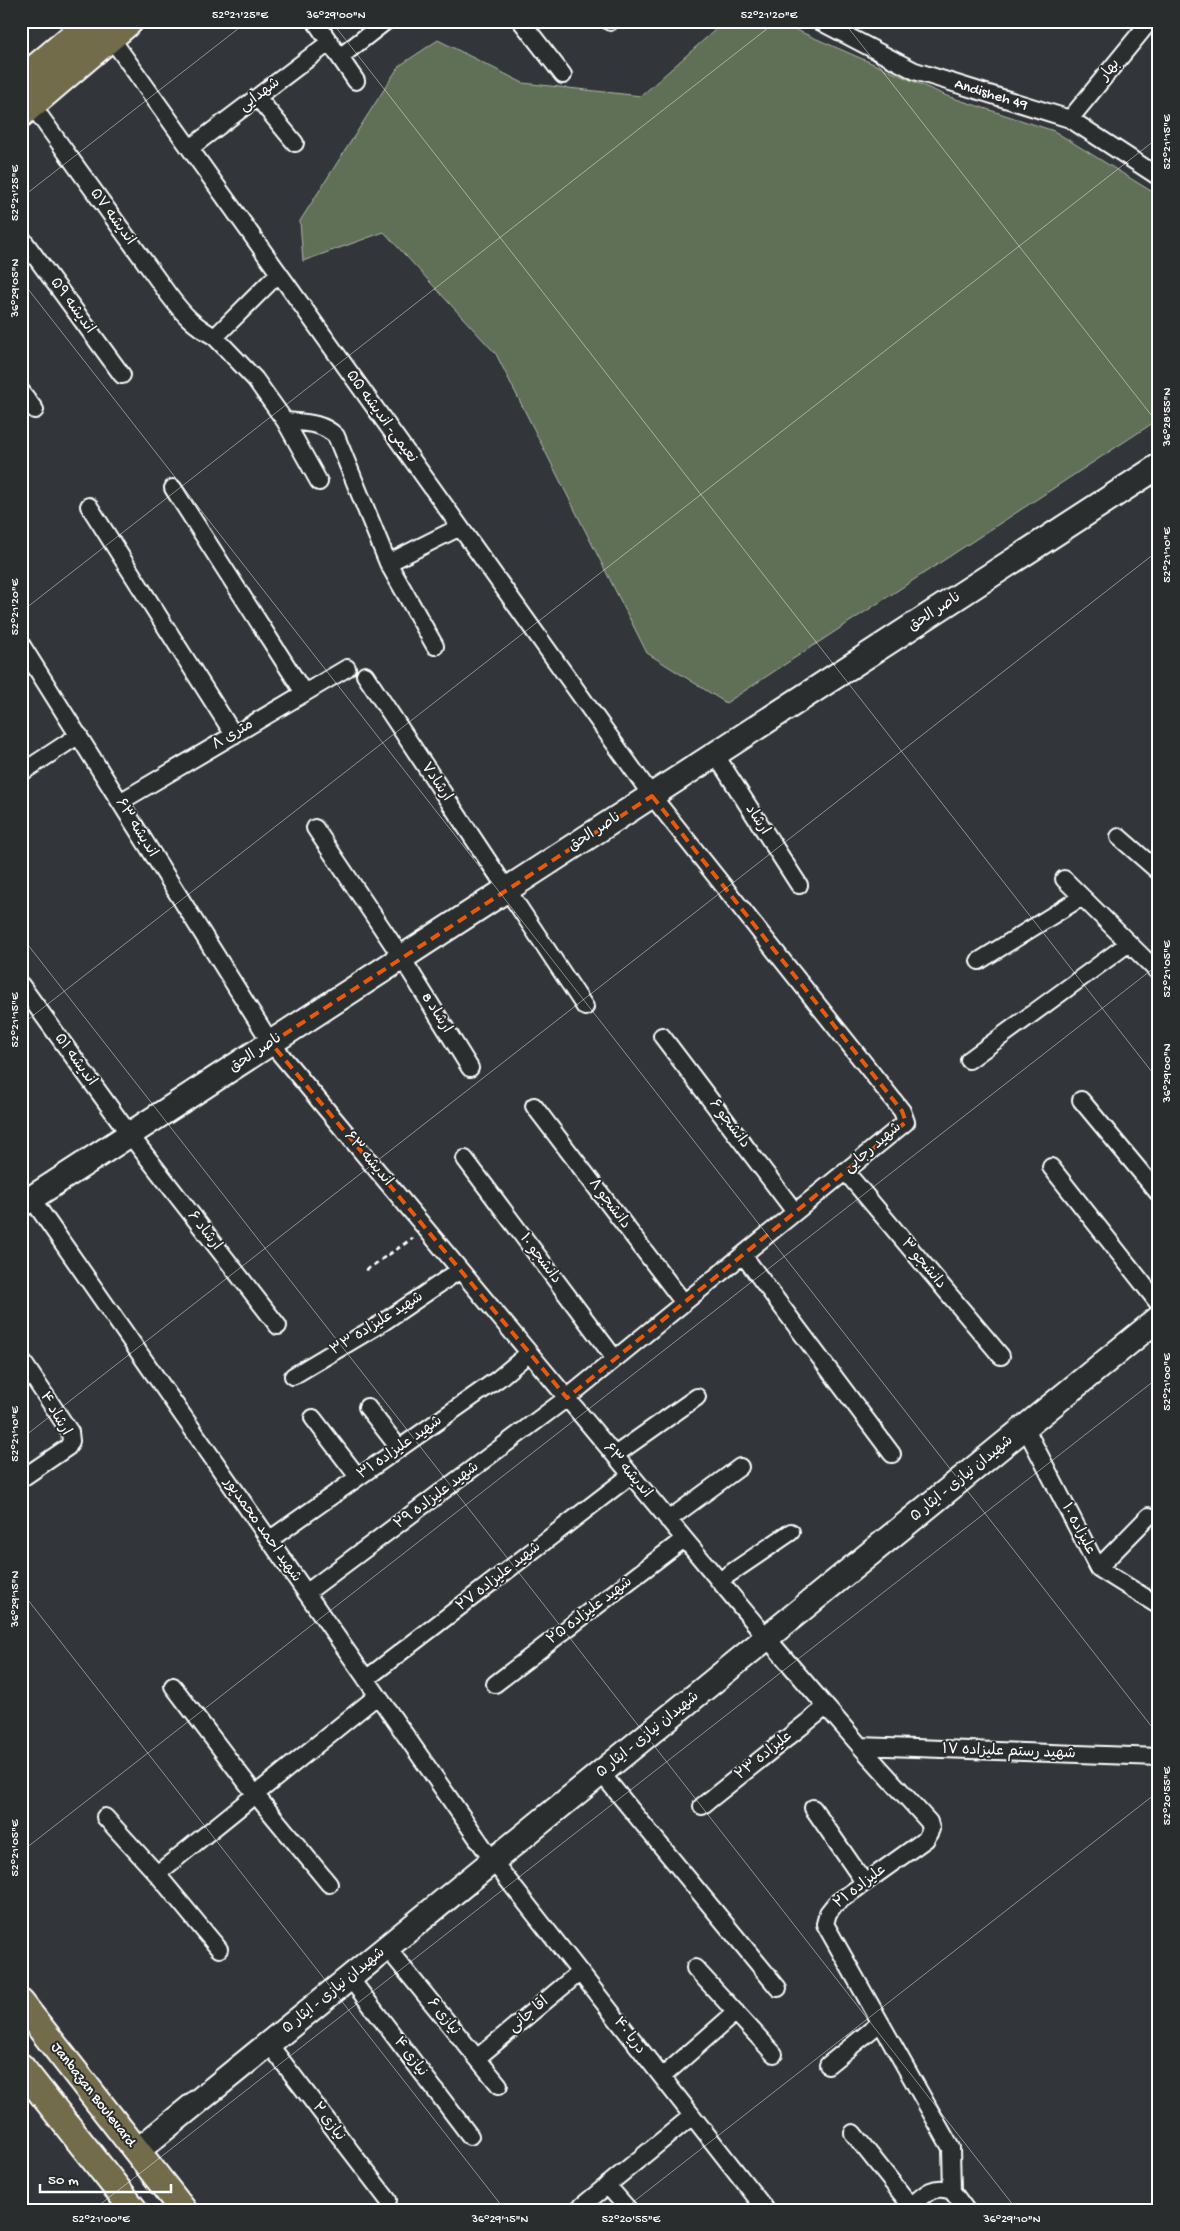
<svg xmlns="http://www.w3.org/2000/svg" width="1180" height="2231" font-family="'Gochi Hand','Playpen Sans Arabic',sans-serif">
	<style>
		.green { fill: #616f56; stroke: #b0b7aa }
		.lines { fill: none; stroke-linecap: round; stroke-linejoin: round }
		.street-casing { stroke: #fff; stroke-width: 20 }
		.secondary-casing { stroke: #fff; stroke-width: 28 }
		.primary-casing { stroke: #fff; stroke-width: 30 }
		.path { stroke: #fff; stroke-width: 3; stroke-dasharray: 5 4; stroke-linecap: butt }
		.street { stroke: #2a2d2e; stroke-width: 16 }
		.secondary { stroke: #2a2d2e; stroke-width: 24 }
		.primary { stroke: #726c4b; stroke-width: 26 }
		.marked { fill: none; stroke: #e8590c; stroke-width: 4; stroke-dasharray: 10 6; stroke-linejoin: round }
		.ticks { fill: none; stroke: #fff; stroke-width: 1; stroke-opacity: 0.45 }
		.labels { text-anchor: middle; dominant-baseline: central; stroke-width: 4; stroke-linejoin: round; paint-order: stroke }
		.street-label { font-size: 15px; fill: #fff; stroke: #2a2d2e }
		.neatline { fill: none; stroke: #fff; stroke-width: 2 }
		.ticks-label { font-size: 12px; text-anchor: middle; fill: #fff }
	</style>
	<rect width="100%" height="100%" fill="#32363b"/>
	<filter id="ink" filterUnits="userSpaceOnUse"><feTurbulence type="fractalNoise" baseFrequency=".02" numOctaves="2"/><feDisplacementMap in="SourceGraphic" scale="10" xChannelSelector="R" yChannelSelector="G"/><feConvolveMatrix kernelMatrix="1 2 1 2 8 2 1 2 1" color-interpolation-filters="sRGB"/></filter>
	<g filter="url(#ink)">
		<path class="green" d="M725,21L778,22L947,96L1054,131L1159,196V419L726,703L647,653L496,354L384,232L303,261L300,221L399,66L438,40L523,83L641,96Z"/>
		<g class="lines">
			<defs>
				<path id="street" d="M315,21L356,81
					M521,21L563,75
					M819,21L915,71L1070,119L1159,177
					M610,22L611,21
					M111,38L652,796L902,1111L906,1122L567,1398L306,1593
					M340,57L386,21
					M257,97L295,143
					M32,105L168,294C183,314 193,325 215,337L279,273
					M1070,119L1150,21
					M190,148L330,42
					M21,237L122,375
					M215,337L255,379L285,421L319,482
					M21,391L35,410
					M285,421C304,423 322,422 336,436L388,563L435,646
					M173,488L304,693
					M89,506L234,735
					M388,563L460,527
					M21,644L271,1043L767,1638L860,1746L929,1822L931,1829L926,1839L835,1904L828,1913L825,1924L951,2148L952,2191
					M365,675L585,1007
					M715,754L799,885
					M21,773L79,735
					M120,802L347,668
					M315,828L402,958L470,1068
					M1119,837L1159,872
					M1064,879L1159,973
					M979,961L1082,897
					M21,985L130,1135L278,1326
					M662,1036L795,1212
					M969,1060L1129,943
					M1081,1100L1159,1194
					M534,1106L684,1303
					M465,1159L615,1359
					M1051,1167L1159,1304
					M845,1171L1001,1356
					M32,1199L493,1861L766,2210
					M743,1255L892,1454
					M21,1359L70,1432L71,1441L68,1447L21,1479
					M293,1376L382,1323L460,1270
					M367,1407L399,1448
					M313,1418L358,1477
					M1025,1427L1098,1568L1159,1606
					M615,1455L697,1397
					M668,1520L740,1467
					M269,1540L498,1379L529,1353
					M1098,1568L1149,1516
					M719,1581L791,1532
					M366,1679L631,1475
					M495,1684L684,1539
					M173,1686L255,1794L329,1884
					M860,1746L1159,1757
					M601,1773L778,1988
					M702,1806L826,1707
					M813,1808L864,1882
					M105,1817L157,1874L377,1696
					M157,1874L219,1949
					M387,1948L499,2085
					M695,1968L774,2054
					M350,1978L470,2136
					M269,2044L388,2200
					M477,2058L580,1972
					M828,2065L880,2023
					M662,2077L736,2012
					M853,2133L911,2206
					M607,2185L629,2210
					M952,2191L966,2210
					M577,2210L692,2116
					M907,2210C922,2197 931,2183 952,2191"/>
				<path id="secondary" d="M21,1205L1159,466
					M137,2151L1159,1318"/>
				<path id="primary" d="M21,80L91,21
					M21,114L130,21
					M21,2003L183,2210
					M21,2067L134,2210"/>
			</defs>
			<use href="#street" class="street-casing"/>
			<use href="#secondary" class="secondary-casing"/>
			<use href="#primary" class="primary-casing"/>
			<path class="path" d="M366,1270L413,1238"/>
			<use href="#street" class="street"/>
			<use href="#secondary" class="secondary"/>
			<use href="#primary" class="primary"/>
		</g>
	</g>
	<path class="marked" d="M652,796L902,1111L906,1122L567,1398L271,1043Z"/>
	<path class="ticks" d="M331,21L1159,1081M843,21L1159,425M21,198L248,21M21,280L1159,1736M21,612L777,21M21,936L1017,2210M21,1025L1159,137M21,1439L1159,550M21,1591L505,2210M21,1852L1159,964M93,2210L1159,1377M623,2210L1159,1791M1152,2210L1159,2204"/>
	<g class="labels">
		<g class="street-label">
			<text transform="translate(1110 70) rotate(-51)">بهار</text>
			<text transform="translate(260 95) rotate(-37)">شهدایی</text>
			<text transform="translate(991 95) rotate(17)">Andisheh 49</text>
			<text transform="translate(112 217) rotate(54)">اندیشه ۵۷</text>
			<text transform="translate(72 306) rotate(54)">اندیشه ۵۹</text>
			<text transform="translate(381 417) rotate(54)">نعیمی- اندیشه ۵۵</text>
			<text transform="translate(935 612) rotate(-33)">ناصر الحق</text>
			<text transform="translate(233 735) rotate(-31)">۸ متری</text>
			<text transform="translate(436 782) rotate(56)">ارشاد۷</text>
			<text transform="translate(757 820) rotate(57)">ارشاد</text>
			<text transform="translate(136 828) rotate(58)">اندیشه ۶۳</text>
			<text transform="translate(595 832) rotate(-33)">ناصر الحق</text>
			<text transform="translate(436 1013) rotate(58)">ارشاد 8</text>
			<text transform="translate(256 1053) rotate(-33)">ناصر الحق</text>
			<text transform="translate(75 1060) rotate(54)">اندیشه ۵۱</text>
			<text transform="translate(729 1124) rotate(53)">دانشجو ۶</text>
			<text transform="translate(873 1148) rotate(-40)">شهید رجایی</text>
			<text transform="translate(368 1159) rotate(50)">اندیشه ۶۳</text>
			<text transform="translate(609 1204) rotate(53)">دانشجو ۸</text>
			<text transform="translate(204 1231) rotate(52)">ارشاد ۶</text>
			<text transform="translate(540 1259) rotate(53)">دانشجو ۱۰</text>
			<text transform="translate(923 1264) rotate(50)">دانشجو ۳</text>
			<text transform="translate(377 1324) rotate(-32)">شهید علیزاده ۳۳</text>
			<text transform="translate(55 1414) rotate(60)">ارشاد ۴</text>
			<text transform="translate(400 1448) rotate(-35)">شهید علیزاده ۳۱</text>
			<text transform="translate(627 1471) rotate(50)">اندیشه ۶۳</text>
			<text transform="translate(962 1479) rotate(-39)">شهیدان نیازی - ایثار ۵</text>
			<text transform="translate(437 1496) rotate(-37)">شهید علیزاده ۲۹</text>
			<text transform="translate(1078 1529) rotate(62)">علیزاده ۱۰</text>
			<text transform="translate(262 1530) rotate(55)">شهید احمد محمدپور</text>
			<text transform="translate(499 1577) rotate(-38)">شهید علیزاده ۲۷</text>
			<text transform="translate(590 1611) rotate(-37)">شهید علیزاده ۲۵</text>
			<text transform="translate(648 1735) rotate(-39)">شهیدان نیازی - ایثار ۵</text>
			<text transform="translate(1009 1752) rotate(2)">۱۷ شهید رستم علیزاده</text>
			<text transform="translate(764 1756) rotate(-39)">علیزاده ۲۳</text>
			<text transform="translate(860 1887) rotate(-38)">علیزاده ۲۱</text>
			<text transform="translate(334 1991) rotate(-39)">شهیدان نیازی - ایثار ۵</text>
			<text transform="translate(529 2015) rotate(-40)">اقا جانی</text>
			<text transform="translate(443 2017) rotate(51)">نیازی ۶</text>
			<text transform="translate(629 2036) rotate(52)">دریا ۴۰</text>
			<text transform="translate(410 2057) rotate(53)">نیازی ۴</text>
			<text transform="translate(93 2095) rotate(52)">Janbazan Boulevard</text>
			<text transform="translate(328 2122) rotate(53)">نیازی ۲</text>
		</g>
	</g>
	<rect width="1180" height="2231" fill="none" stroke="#2a2d2e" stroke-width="55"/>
	<path d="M40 2184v8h131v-8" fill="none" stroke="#ffffff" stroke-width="2.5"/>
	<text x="48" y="2184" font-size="15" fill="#ffffff" stroke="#2a2d2e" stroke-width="4" paint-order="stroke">50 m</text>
	<rect x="28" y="28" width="1124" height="2176" class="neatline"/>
	<g class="ticks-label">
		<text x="240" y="18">52°21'25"E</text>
		<text x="336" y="18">36°29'00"N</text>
		<text x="769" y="18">52°21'20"E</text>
		<text transform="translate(1166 142) rotate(-90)" y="4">52°21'15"E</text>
		<text transform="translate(14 193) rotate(-90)" y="4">52°21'25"E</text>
		<text transform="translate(14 288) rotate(-90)" y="4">36°29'05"N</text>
		<text transform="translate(1166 417) rotate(-90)" y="4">36°28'55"N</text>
		<text transform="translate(1166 555) rotate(-90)" y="4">52°21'10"E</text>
		<text transform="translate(14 607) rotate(-90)" y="4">52°21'20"E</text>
		<text transform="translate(1166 969) rotate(-90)" y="4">52°21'05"E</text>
		<text transform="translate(14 1020) rotate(-90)" y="4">52°21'15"E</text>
		<text transform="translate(1166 1073) rotate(-90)" y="4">36°29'00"N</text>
		<text transform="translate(1166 1382) rotate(-90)" y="4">52°21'00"E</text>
		<text transform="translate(14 1434) rotate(-90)" y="4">52°21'10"E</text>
		<text transform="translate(14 1599) rotate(-90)" y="4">36°29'15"N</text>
		<text transform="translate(1166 1796) rotate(-90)" y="4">52°20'55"E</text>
		<text transform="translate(14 1848) rotate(-90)" y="4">52°21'05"E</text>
		<text x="101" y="2222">52°21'00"E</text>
		<text x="500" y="2222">36°29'15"N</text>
		<text x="631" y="2222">52°20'55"E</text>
		<text x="1012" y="2222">36°29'10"N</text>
	</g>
</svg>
